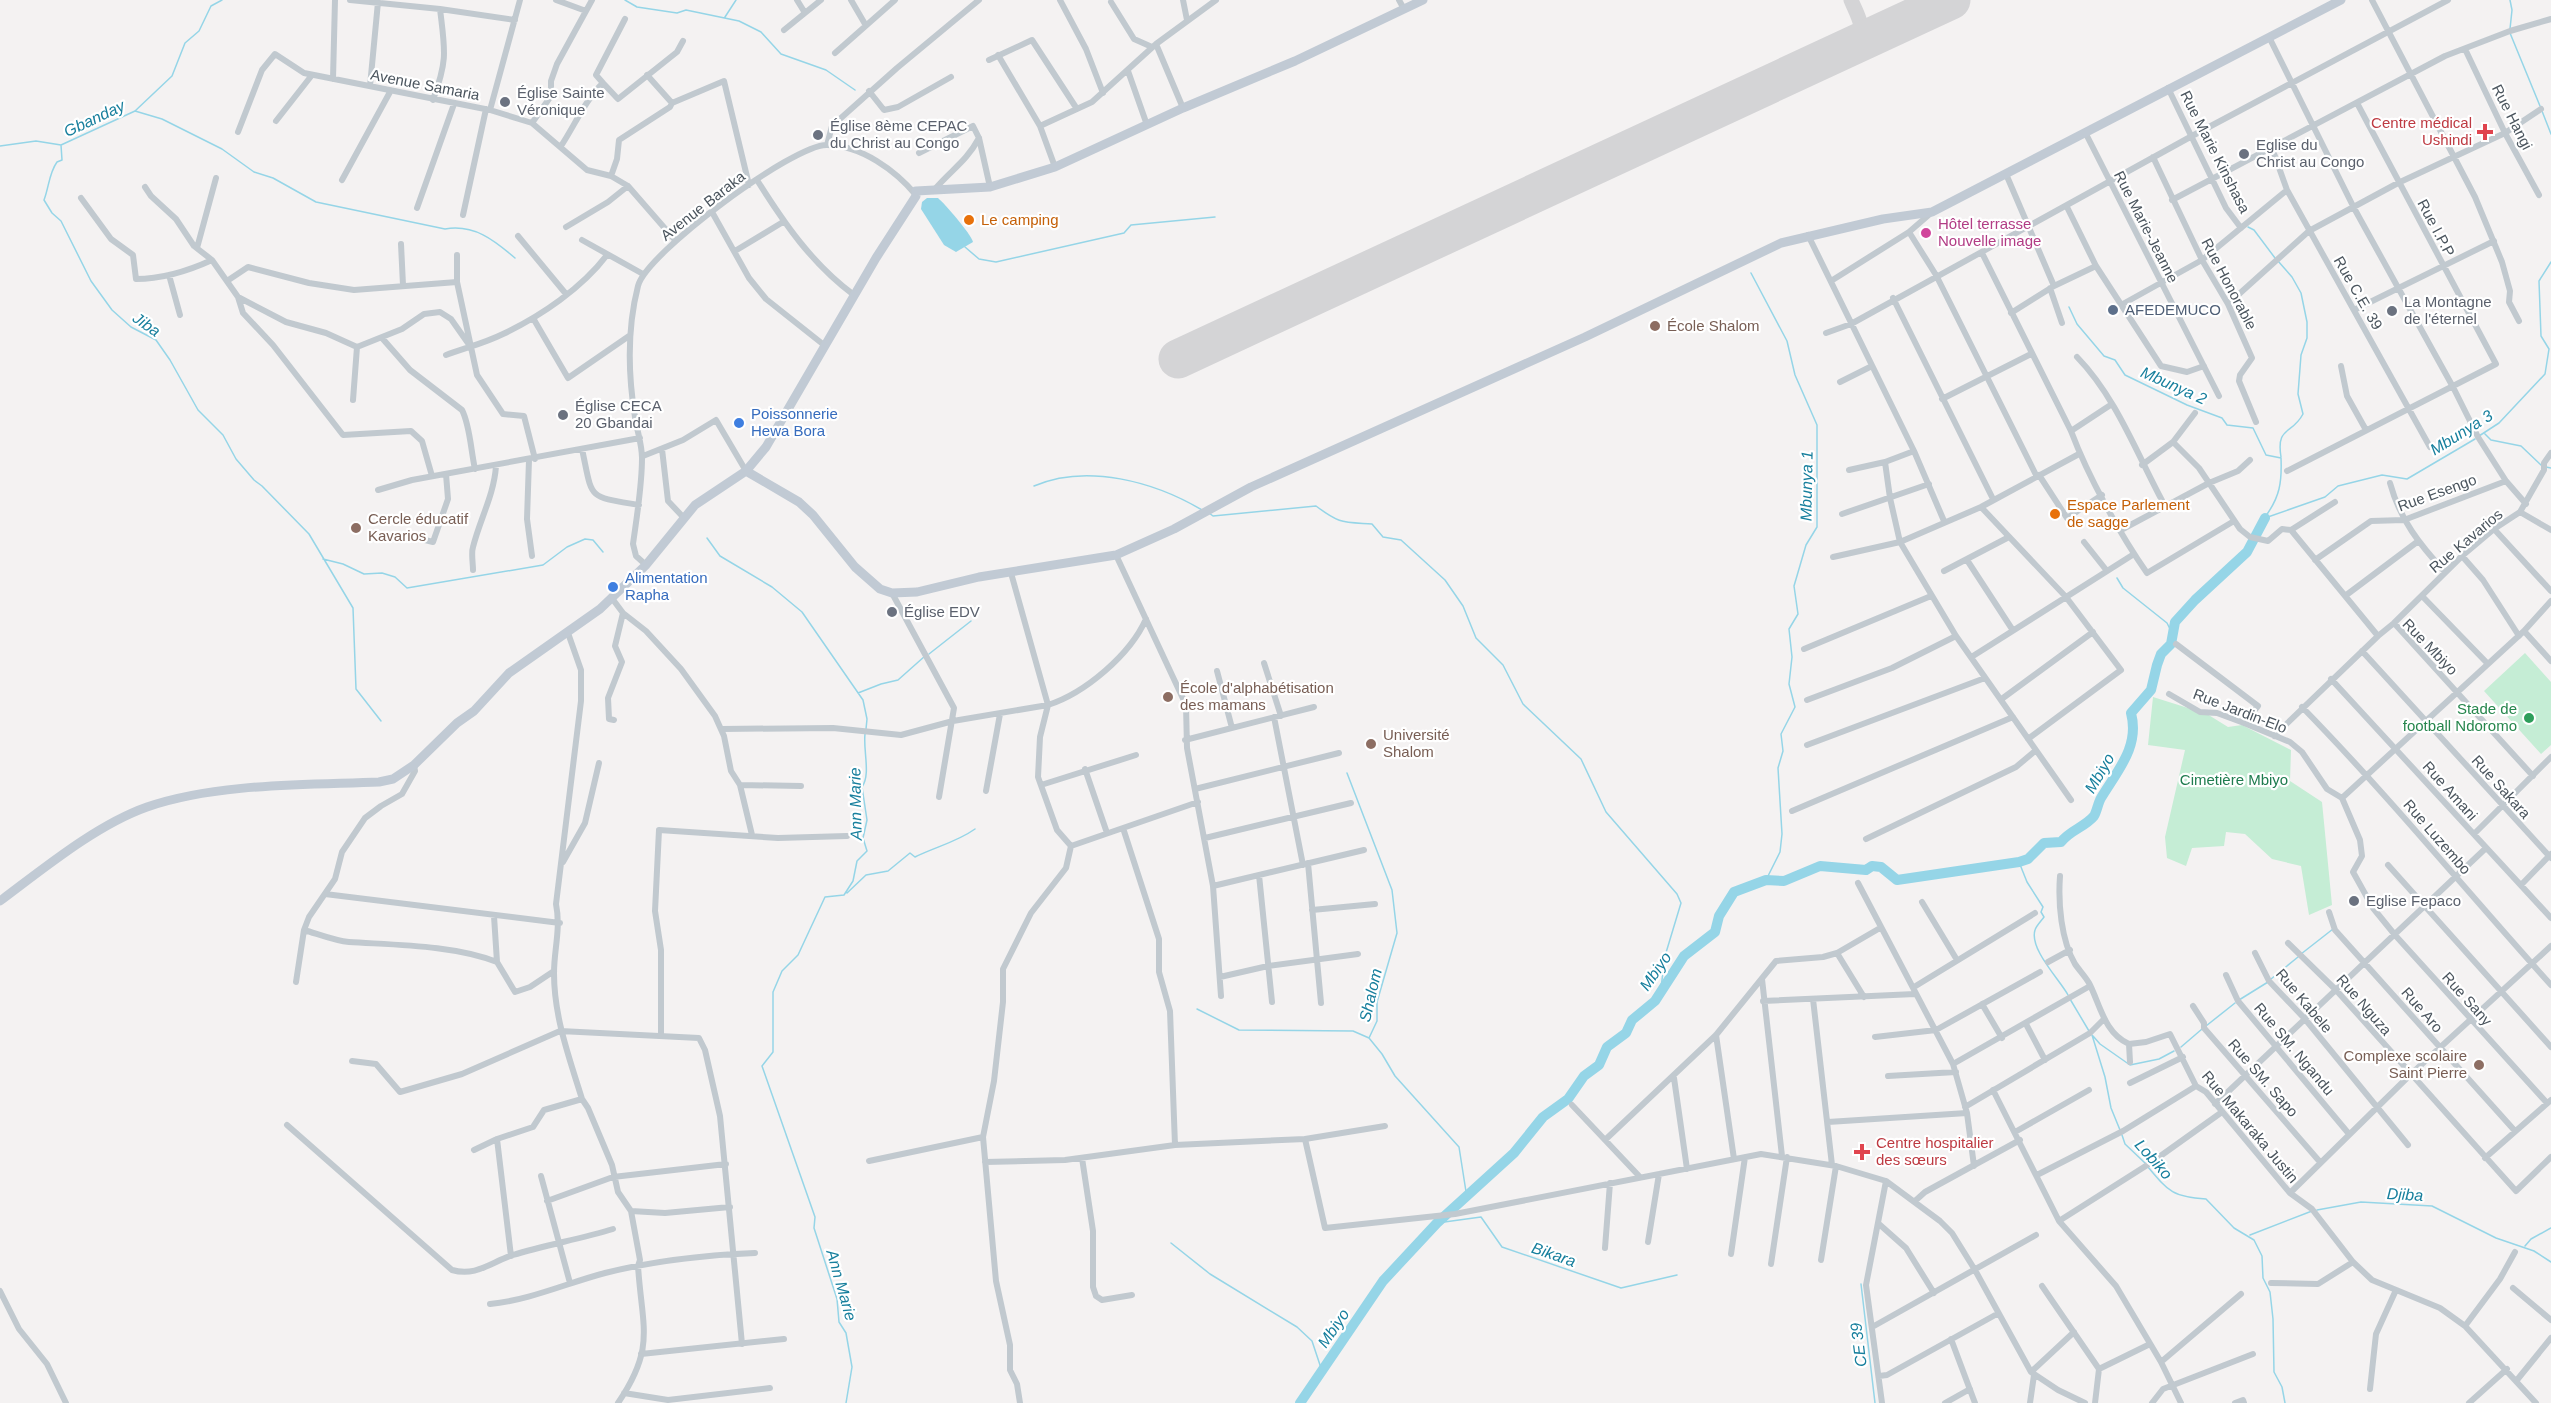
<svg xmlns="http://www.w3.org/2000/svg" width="2551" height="1403" font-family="Arial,sans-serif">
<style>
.green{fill:#c5edd5}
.water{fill:#95d5e7}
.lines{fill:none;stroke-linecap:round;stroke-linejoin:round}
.stream{stroke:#95d5e7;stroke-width:1.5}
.river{stroke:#95d5e7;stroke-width:10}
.taxiway{stroke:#d4d4d6;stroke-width:15}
.runway{stroke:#d4d4d6;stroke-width:39}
.street{stroke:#c1c9cf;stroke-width:6}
.secondary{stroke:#c1cad4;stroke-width:9}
.worship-dot{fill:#6b7280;stroke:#fff;stroke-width:2}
.health-dot{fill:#e0444e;stroke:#fff;stroke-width:2}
.food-dot{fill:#e8710a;stroke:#fff;stroke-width:2}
.hotel-dot{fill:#d1479c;stroke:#fff;stroke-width:2}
.service-dot{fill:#5c6f8a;stroke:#fff;stroke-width:2}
.education-dot{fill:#8d6e63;stroke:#fff;stroke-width:2}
.shop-dot{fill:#3f7fe0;stroke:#fff;stroke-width:2}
.leisure-dot{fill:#2e9e5b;stroke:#fff;stroke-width:2}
.labels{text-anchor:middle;stroke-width:4.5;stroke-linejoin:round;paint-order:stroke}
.street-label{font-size:15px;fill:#4b555e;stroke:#fff}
.worship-label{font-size:15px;fill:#5b616d;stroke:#fff;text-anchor:start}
.health-label{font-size:15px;fill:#be3a42;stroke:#fff;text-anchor:end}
.food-label{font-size:15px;fill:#c56008;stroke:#fff;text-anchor:start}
.hotel-label{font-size:15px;fill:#b23c85;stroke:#fff;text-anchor:start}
.service-label{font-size:15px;fill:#4e5e75;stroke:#fff;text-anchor:start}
.education-label{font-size:15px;fill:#785e54;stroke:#fff;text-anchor:start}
.shop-label{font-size:15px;fill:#366cbe;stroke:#fff;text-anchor:start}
.leisure-label{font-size:15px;fill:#27864d;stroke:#fff;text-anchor:end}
.park-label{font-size:15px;fill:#1f7c4f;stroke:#fff}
.water-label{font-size:16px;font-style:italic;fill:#177f9d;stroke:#fff}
</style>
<rect width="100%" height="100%" fill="#f4f2f2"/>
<path class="green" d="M2525 653 2551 682V745L2541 754 2484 691Z
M2153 697 2207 714 2228 727 2242 725 2291 750 2290 781 2322 802 2332 905 2309 915 2301 866 2272 859 2245 834 2226 832 2224 846 2192 848 2186 866 2167 858 2165 837 2185 750 2148 745Z"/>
<path class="water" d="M927 198H938C945 204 971 234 973 242L956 252 944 245 921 209 922 202Z"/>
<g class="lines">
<path class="stream" d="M625 0 637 7 677 13 686 10 739 21 761 32 781 54 826 70 855 90
M2510 0 2512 10 2510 29
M725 17 736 0
M2510 33 2540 106
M135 111 162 119 222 149 254 172 273 178 316 202 445 229C474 224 494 240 515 258
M2542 111 2551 134
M61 145 135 111 172 76 185 43 199 31 211 6 222 0
M0 146 36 141 61 145 62 160 57 162C49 173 49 187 44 200L52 213 61 221 91 281 112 310 131 327 156 340 170 360 198 410 223 435 236 459 254 480 262 486 309 534 353 608 356 689 381 721
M2248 227 2254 230 2275 258
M965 247 979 259 996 262 1124 233 1131 225 1215 217
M2278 261 2292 277 2301 293 2307 322V338L2301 355 2298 394 2303 414C2292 435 2276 426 2281 457
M1751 273 1787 341 1795 375 1817 425V527L1806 545 1794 586 1798 614 1789 629 1792 657 1789 684 1795 707 1781 734 1783 751 1778 768 1782 834 1780 852 1766 880
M2069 307 2077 324 2104 356 2115 360 2125 375 2187 405 2222 418 2227 425 2253 428 2266 455 2281 458C2282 482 2280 497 2265 517
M2485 434 2491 440 2521 446 2541 465
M2479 436 2499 423 2545 374 2549 349 2541 336 2539 281 2551 262
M2546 467 2551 468
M1034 486C1087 463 1155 482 1202 510
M1209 513 1213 516 1316 506C1340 524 1342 522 1372 524L1383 537 1401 540 1445 580 1463 606 1476 638 1503 665 1523 704 1581 759 1606 812 1677 894 1681 903 1665 956 1661 988
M2265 518 2325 497 2338 486 2382 475 2407 479 2475 439
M707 538 720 556 772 587 802 612 863 700 867 719 866 729
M323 559 343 564 364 574 382 573 395 577 407 588 543 565 567 547 585 539 593 540 603 552
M2117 578 2123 588 2167 623 2171 631
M929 654 971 621
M858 693 881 684 898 680 925 656
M1347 773 1392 890 1397 933 1377 1002V1021L1369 1038
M2019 862 2027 882 2043 907 2041 912 2044 917C2041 921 2036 926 2035 930 2029 949 2060 980 2068 995
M847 893 866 875 888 871 910 853 915 857C935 847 957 842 975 829
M844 895 825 897 798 955 782 971 773 992V1052L762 1066 815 1217 814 1228 837 1299 839 1322 846 1333 852 1367 846 1403
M844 895 853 881 857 861 867 851 863 838 867 820 862 787C871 774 863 751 865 734
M2301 954 2333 929
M2271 979 2298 957
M2070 999 2089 1031
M2239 1000 2268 982
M1197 1009 1239 1030 1353 1031 1369 1038 1382 1054 1395 1076 1459 1147 1467 1198
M2206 1026 2235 1003
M2092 1035 2105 1077 2111 1108 2120 1130
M2093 1036 2100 1044 2130 1065 2159 1059 2174 1051
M2181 1047 2202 1029
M2122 1135 2125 1144 2145 1163
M2148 1167C2169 1192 2173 1197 2206 1199L2234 1228 2254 1240 2262 1256 2263 1278 2270 1292 2273 1319 2274 1372 2282 1387 2285 1403
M2317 1210 2361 1202 2432 1206 2496 1238 2534 1251 2551 1262
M1437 1223 1481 1217 1502 1247 1621 1288 1677 1275
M2250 1235 2312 1211
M1171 1243 1210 1274 1297 1327 1312 1341 1322 1371
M2525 1246 2531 1239 2551 1228
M1861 1284 1875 1403"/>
<path class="river" d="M1300 1403 1383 1281 1437 1223 1514 1153 1543 1117 1568 1099 1584 1076 1599 1065 1607 1047 1626 1033 1632 1020 1655 1001 1684 956 1715 932 1719 916 1734 892 1766 880 1784 881 1820 866 1866 870 1872 866 1881 867 1897 880 2019 862 2028 859 2044 843 2061 842C2070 830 2085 827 2094 816 2097 811 2098 803 2101 798 2117 771 2140 747 2131 713L2151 690 2157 665 2161 654 2171 644 2175 622 2195 600 2247 552 2265 518"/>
<path class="taxiway" d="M1851 0C1857 15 1866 27 1858 43
M1934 8 1937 0
M1861 24 1870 31 1879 34"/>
<path class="runway" d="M1178 359 1951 0"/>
<path class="street" d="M350 0 440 9 515 20
M556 0 586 11
M797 0 805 13
M851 0 865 24
M1060 0 1086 49 1103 93
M1183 0 1187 20
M1399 0 1404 9
M2372 0 2475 197 2502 262 2510 291 2509 302 2519 321
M1111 2 1134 39 1152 47
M784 30 821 0
M2269 37 2354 208 2453 387 2478 437 2506 481 2526 504
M1156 44 1183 108
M2465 49 2505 133 2539 195
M835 53 895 0
M998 55 1040 126 1055 167
M989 60 1032 40 1077 109
M1128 71 1147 125
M647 75 672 103
M333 79 335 0
M603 83 596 75 625 19
M370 86 378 2
M2168 88 2226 208 2241 228
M869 91 884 110 898 107 951 77
M433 100C448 59 445 51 440 9
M490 110 520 0
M276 121 312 75
M532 123 551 96V81L557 64 592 0
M1040 126 1092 102 1156 44 1216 0
M238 132 262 70 275 54 304 73 490 110 532 123 587 170 611 176 628 186 675 240
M2085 132 2219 396
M827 145 832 126 897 68 979 0
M561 146C575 125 585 100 603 83L618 99 677 52 683 41
M2272 148 2287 190 2430 447
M919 153 973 126 979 138 990 187
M2153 157 2202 260 2228 304 2252 358 2240 375 2239 381 2256 422
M2006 174 2054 286
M611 176 617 159 619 140 670 107 672 103 724 81 749 185
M342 180 390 92
M757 180C784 223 812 264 854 295
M145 187 151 196 176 219 194 246 212 260 238 297 286 322 326 333 357 347 402 329 424 314 440 312 451 319 470 346
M935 189C952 169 966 162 979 138
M81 198 111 239 133 255 136 279C163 279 188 271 212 260
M2172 200 2445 56 2510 31 2551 19
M2067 207 2096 266 2161 366 2187 372 2204 366
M417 208 454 104
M712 212 749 278 766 299 824 345
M463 215 486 109
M566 227 608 202 628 186
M1909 232 1936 275 2036 475
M1808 235 1914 451 1944 521
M518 236 566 294
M582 240 643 274
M401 244 403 285
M197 248 216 178
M735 251 783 222
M1982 253 2071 431C2088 476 2119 533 2147 573L2234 521
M457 255V282L477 375 503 414 524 416 535 459
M169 275 180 315
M227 281 248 267 309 283 354 290 457 282
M1831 281 1909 232 1931 213
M2050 288 2062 323
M238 297 243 313 273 345 343 435 411 431 422 441 432 476
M1893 298 1993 499
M2228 304 2309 231 2398 183 2505 133 2541 109
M2121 305 2202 260 2287 190
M2354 310 2494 241
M2011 313 2054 286 2096 266
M533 318 568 378 629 336
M1826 333 1851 324 2192 136 2448 0
M382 338 410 370 462 410C470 425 471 452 475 469
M446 355C465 348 485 343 503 334 541 316 582 288 607 255
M2077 357C2117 398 2138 457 2165 506
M2341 366 2347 396 2366 430
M1840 382 1872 366
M1942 399 2031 354
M353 400 357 347
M2071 431 2112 404
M2173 442 2199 468 2240 529 2250 537 2268 541 2282 529 2291 530 2378 636 2394 623 2533 776
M582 449C593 500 586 496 639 505
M662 449 668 501 684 518
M643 456 683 440 716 420 746 471
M529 460 527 519 532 556
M1885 462 1890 498 1900 542 1956 636 2071 800
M2142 465 2173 442 2195 413
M1849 470 1885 462 1914 451
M2287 471 2496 364 2357 103
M2039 475 2067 518 2102 495
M2390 483C2400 520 2420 545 2445 572
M378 490 412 480 640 438
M1981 507 2066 597 2121 670 2028 739
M2520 512 2551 530
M1842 514 1929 484
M2494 529 2551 591
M2121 530 2209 483 2238 471 2250 460
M2291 530 2335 502
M405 535 433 542 448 499 446 474
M2084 542 2107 571
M1116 555 1186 705 1187 748 1213 886 1221 996
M2462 556 2483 580 2519 636
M1833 557 1900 542 1981 507 2079 454
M1967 560 2012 629
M2315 560 2371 521 2404 520 2506 481
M646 565 636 556 633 544C637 515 642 486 642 458 642 444 637 431 635 417 628 374 627 329 638 286 646 253 794 144 827 145 861 145 896 171 916 195
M473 570C473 563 471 553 473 547 480 519 494 495 496 466
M1944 571 2009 537
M1011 573 1048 705 1040 737 1038 777 1057 830 1071 846 1066 868 1031 913 1003 969V1002L994 1081 983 1137 996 1281 1010 1345V1370L1017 1384 1020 1403
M892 593 954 708 939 797
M2345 596 2417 542
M2422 596 2488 664
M611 597 623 613 615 646 622 662 608 698 609 719 614 720
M623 613 646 631 681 669 715 716 724 736 731 771 740 785 752 835
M2394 623 2462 556 2494 529 2520 512 2544 470V463L2551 453
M2524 631 2551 661
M568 633 581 670V701L556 904C561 929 554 949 554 973 554 1017 569 1057 582 1099L588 1108 612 1165 618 1192 631 1211 640 1260 638 1266C642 1328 656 1347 618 1403
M2176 644 2258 706 2244 723
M1804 649 1931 596
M2362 651 2551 858
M1973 656 2134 554
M1264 663 1281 716
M1217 671 1232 728
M2331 679 2551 918
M2169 694 2200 712 2217 713 2244 723 2290 742 2302 752 2327 789 2342 798 2360 840 2362 856 2353 872 2373 908 2395 935 2547 1103
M2003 698 2093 632
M1807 700 1892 668 1956 636
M2302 707C2389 796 2468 893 2551 985
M1274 717 1303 865
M722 729 833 728 901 735 953 721 1048 705C1085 693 1130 655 1146 619
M2274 736 2378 636
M1185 740 1314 707
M1807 745 1985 678
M1085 769 1107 833
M740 785 801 786
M1041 785 1136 755
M1195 789 1339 753
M986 791 1000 714
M2342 798 2524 631 2551 601
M1792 811 2013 717
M1123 828 1159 939V972L1170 1011 1175 1145
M2474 834 2551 757
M1205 838 1351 803
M1866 839 2016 767 2035 751
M1071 846 1198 802
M563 862 585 823 599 763
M1308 863 1321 1003
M2388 865 2551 1047
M1259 875 1272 1002
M2060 876C2058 903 2061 940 2075 964 2079 970 2085 976 2089 983 2100 1004 2104 1033 2129 1044L2146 1042 2170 1034 2196 1086 2206 1092 2290 1193 2312 1209 2353 1262 2372 1280 2440 1308 2465 1326 2536 1403
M1858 883 1953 1064 1967 1113 1974 1166
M2521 885 2551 854
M1213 886 1364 850
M325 894 560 923
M1922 902 1957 960
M1312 910 1375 904
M2329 912 2335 930 2515 1131
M494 916 497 962 515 992 530 987 554 971
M304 930C318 934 335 941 349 942 395 945 454 945 497 962
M2288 943 2336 990 2516 1191 2551 1157
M1837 953 1864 997
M2255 953 2269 981 2305 1019 2408 1145
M2048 962 2070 950
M2226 975 2238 1001 2349 1134
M1220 977 1268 966 1358 954
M1762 979 1782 1156
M296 982 304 930 309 917 335 879 342 852 365 818 381 806 402 794 415 771 414 765
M1914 987 2035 913
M1813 999 1832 1165
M1763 1001 1915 994
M1982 1004 2002 1038
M2193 1006 2204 1023V1028L2320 1162
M2026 1024 2045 1060
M661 1034V950L655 911 659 830 778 838 847 836
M1716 1035 1734 1159
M1875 1037 1936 1030 2040 972
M2129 1044 2130 1062
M352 1061 376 1064 400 1092 462 1074 560 1031 699 1038 705 1050 720 1116 742 1344
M1953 1064 2090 986
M1888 1076 1956 1072
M1674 1078 1687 1169
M2130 1083 2183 1057
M1993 1090 2059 1221 2116 1286 2161 1362 2181 1403
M2215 1104 2486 848
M1572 1105 1640 1177
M1965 1107 2090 1033 2104 1019
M1828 1122 1967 1113
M287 1125 452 1270C476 1277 491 1262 513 1255 546 1245 580 1239 613 1229
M2015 1132 2089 1090
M497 1139 511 1256
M1305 1139 1385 1126
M1605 1140 1716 1035 1776 961 1823 957 1837 953 1880 928
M474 1150 497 1139 533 1127 544 1110 582 1099
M1082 1158 1093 1231V1287L1096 1296 1102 1300 1132 1295
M2485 1158 2551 1100
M869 1161 983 1137
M985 1162 1065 1160 1175 1145 1305 1139 1325 1228 1455 1214 1761 1154 1836 1166 1886 1181 1940 1221 1952 1233 1975 1270 2031 1372 2058 1390 2085 1403
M2037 1175 2123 1131 2196 1086
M541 1176 570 1283
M2290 1193 2410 1075 2551 946
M547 1201 613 1177 726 1164
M1915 1201 1925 1192 2020 1140
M631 1211 665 1213 730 1207
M2059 1221 2152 1162 2222 1112
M1879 1224 1906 1248 1934 1293
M1648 1242 1659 1174
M1605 1248 1610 1183
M1731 1254 1745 1157
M1821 1260 1836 1166
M1771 1264 1787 1157
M2271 1283 2318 1284 2353 1262
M2042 1286 2099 1369 2095 1403
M2513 1288 2551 1320
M0 1291 19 1329 47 1364 66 1403
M490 1304C530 1300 567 1283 605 1273 653 1261 706 1255 755 1253
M1874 1326 2036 1235
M2465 1326 2500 1279 2515 1252
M1951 1339 1975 1403
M641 1354 784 1339
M2161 1362 2241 1294
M2099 1369 2150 1344
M2031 1372 2074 1332
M1879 1376 1887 1375 1997 1314
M2517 1380 2551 1338
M2370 1389 2376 1334 2396 1290
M624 1393 668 1400 770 1388
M1882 1403 1866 1285 1886 1181
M1945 1403 1970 1389
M2030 1403 2034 1375
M2152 1403 2163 1389 2253 1354
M2235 1403 2243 1400 2244 1403
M2469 1403 2507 1369"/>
<path class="secondary" d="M746 471 799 502 813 515 855 567 880 589 892 593 917 592 979 577 1116 555 1174 529 1251 487 1585 337 1781 243 1883 219 1932 212 2341 0
M0 901C43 869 96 825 147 807 216 783 307 785 379 782L393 779 414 765 457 723 474 711 509 673 600 609 646 565 695 505 746 471 766 447 876 258 916 196V191L990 187 1055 167 1183 108 1295 61 1423 0"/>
</g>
<g class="worship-dot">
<circle cx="505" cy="102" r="6"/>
<circle cx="818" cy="135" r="6"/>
<circle cx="2244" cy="154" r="6"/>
<circle cx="2392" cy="311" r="6"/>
<circle cx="563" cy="415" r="6"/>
<circle cx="892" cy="612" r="6"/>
<circle cx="2354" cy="901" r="6"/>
</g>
<g class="health-dot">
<path d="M2482 123h6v6h6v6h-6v6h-6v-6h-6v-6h6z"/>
<path d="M1859 1143h6v6h6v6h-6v6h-6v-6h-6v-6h6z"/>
</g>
<g class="food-dot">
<circle cx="969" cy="220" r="6"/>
<circle cx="2055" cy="514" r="6"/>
</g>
<circle class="hotel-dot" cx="1926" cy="233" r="6"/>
<circle class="service-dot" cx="2113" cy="310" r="6"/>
<g class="education-dot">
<circle cx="1655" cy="326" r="6"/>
<circle cx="356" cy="528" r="6"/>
<circle cx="1168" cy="697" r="6"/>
<circle cx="1371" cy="744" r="6"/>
<circle cx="2479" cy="1065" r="6"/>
</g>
<g class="shop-dot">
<circle cx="739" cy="423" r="6"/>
<circle cx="613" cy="587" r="6"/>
</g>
<circle class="leisure-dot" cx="2529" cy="718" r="6"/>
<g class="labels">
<g class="street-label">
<text transform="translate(425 85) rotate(11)" y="5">Avenue Samaria</text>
<text transform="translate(2512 117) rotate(63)" y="5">Rue Hangi</text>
<text transform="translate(2215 152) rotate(63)" y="5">Rue Marie Kinshasa</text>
<text transform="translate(703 206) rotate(-38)" y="5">Avenue Baraka</text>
<text transform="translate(2146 227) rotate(63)" y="5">Rue Marie-Jeanne</text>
<text transform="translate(2436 228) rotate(62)" y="5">Rue I.P.P</text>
<text transform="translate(2229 284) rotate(62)" y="5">Rue Honorable</text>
<text transform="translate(2358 293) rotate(60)" y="5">Rue C.E. 39</text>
<text transform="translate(2437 493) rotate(-20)" y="5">Rue Esengo</text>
<text transform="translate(2466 541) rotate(-40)" y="5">Rue Kavarios</text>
<text transform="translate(2430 647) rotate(46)" y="5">Rue Mbiyo</text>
<text transform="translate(2240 711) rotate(21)" y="5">Rue Jardin-Elo</text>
<text transform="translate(2501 787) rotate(48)" y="5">Rue Sakara</text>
<text transform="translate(2450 791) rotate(48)" y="5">Rue Amani</text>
<text transform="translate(2437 837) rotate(49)" y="5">Rue Luzembo</text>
<text transform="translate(2467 999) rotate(48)" y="5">Rue Sany</text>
<text transform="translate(2304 1001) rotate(50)" y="5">Rue Kabele</text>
<text transform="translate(2364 1005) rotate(49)" y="5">Rue Nguza</text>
<text transform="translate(2422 1010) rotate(49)" y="5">Rue Aro</text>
<text transform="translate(2294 1049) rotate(50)" y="5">Rue SM. Ngandu</text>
<text transform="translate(2263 1078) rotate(49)" y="5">Rue SM. Sapo</text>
<text transform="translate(2250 1127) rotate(50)" y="5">Rue Makaraka Justin</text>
</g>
<g class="worship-label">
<text x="517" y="98">Église Sainte<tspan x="517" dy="17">Véronique</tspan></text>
<text x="830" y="131">Église 8ème CEPAC<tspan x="830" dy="17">du Christ au Congo</tspan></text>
<text x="2256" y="150">Eglise du<tspan x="2256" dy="17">Christ au Congo</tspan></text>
<text x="2404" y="307">La Montagne<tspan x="2404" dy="17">de l'éternel</tspan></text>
<text x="575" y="411">Église CECA<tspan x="575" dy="17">20 Gbandai</tspan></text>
<text x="904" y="617">Église EDV</text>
<text x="2366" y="906">Eglise Fepaco</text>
</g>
<g class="health-label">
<text x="2472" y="128">Centre médical<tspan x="2472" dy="17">Ushindi</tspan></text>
<text x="1876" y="1148" text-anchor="start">Centre hospitalier<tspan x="1876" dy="17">des sœurs</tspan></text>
</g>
<g class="food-label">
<text x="981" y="225">Le camping</text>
<text x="2067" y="510">Espace Parlement<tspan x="2067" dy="17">de sagge</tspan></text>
</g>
<g class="hotel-label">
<text x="1938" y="229">Hôtel terrasse<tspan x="1938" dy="17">Nouvelle image</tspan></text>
</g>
<g class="service-label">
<text x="2125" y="315">AFEDEMUCO</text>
</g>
<g class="education-label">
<text x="1667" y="331">École Shalom</text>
<text x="368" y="524">Cercle éducatif<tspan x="368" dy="17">Kavarios</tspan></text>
<text x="1180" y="693">École d'alphabétisation<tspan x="1180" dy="17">des mamans</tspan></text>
<text x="1383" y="740">Université<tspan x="1383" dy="17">Shalom</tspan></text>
<text x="2467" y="1061" text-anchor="end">Complexe scolaire<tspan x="2467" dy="17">Saint Pierre</tspan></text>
</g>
<g class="shop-label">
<text x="751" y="419">Poissonnerie<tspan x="751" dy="17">Hewa Bora</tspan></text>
<text x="625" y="583">Alimentation<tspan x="625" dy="17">Rapha</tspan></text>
</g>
<g class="leisure-label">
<text x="2517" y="714">Stade de<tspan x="2517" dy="17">football Ndoromo</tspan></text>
</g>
<g class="park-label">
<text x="2234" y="785">Cimetière Mbiyo</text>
</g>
<g class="water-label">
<text transform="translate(94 118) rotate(-25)" y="6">Gbanday</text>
<text transform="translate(147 324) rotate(35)" y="6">Jiba</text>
<text transform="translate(2174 385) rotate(24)" y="6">Mbunya 2</text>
<text transform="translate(2461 432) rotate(-32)" y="6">Mbunya 3</text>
<text transform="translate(1806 486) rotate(-89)" y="6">Mbunya 1</text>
<text transform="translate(2099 773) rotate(-60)" y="6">Mbiyo</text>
<text transform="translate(855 804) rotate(-91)" y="6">Ann Marie</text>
<text transform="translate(1655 971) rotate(-55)" y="6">Mbiyo</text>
<text transform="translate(1370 995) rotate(-77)" y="6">Shalom</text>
<text transform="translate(2154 1159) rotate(48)" y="6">Lobiko</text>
<text transform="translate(2405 1194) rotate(3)" y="6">Djiba</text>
<text transform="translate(1554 1254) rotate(19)" y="6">Bikara</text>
<text transform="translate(842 1285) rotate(74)" y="6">Ann Marie</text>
<text transform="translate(1333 1328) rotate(-56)" y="6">Mbiyo</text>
<text transform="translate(1858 1345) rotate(-97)" y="6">CE 39</text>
</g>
</g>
</svg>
